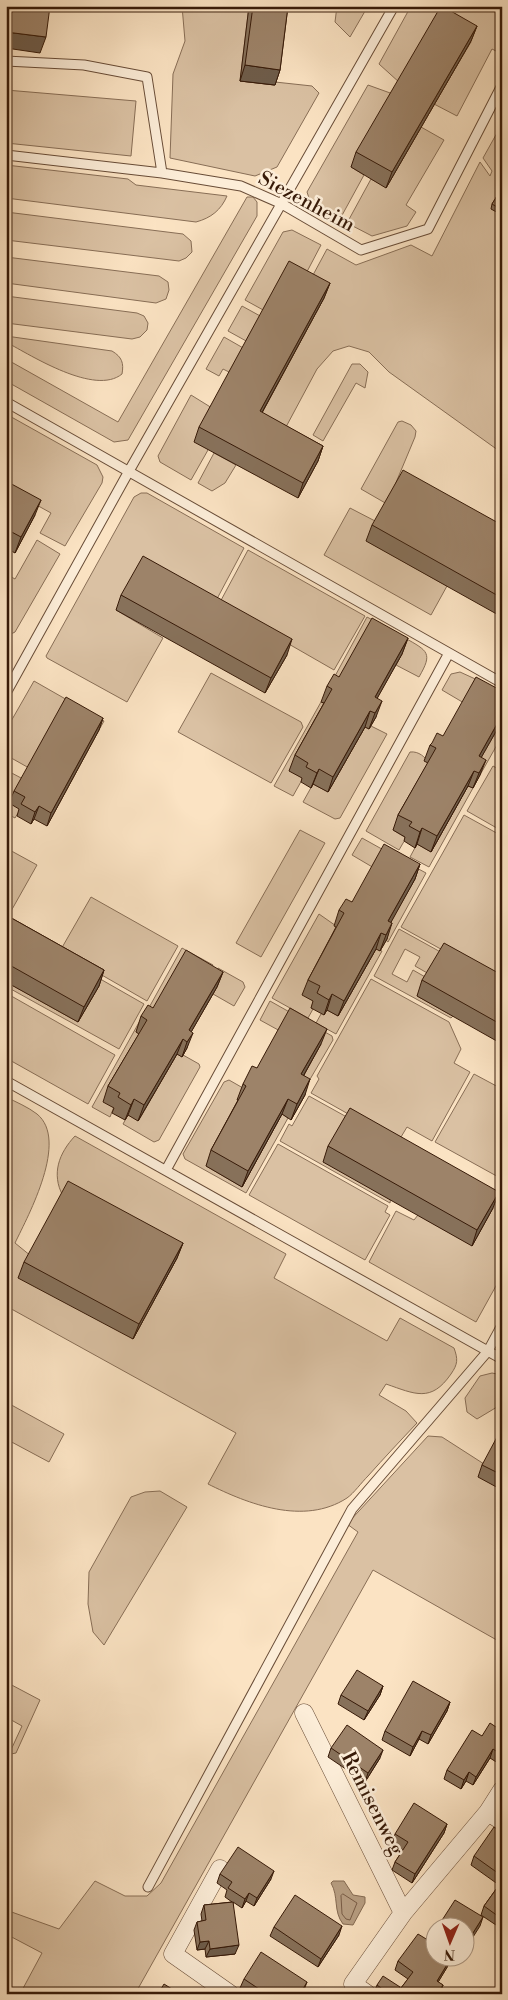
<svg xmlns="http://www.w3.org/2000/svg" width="508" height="2000" font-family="'Libre Bodoni',serif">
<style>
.green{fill:#dac1a3;stroke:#886e56}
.water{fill:#b89f83;stroke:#846a52}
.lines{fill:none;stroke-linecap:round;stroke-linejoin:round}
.shore{stroke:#785c46;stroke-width:1}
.lane-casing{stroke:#684c37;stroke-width:11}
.street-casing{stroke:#684c37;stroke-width:19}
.lane{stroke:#fcedd8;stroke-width:9}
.street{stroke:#fcedd8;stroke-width:18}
.wall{fill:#87715a;stroke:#371a08}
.shaded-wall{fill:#6e5c4a;stroke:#371a08}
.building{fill:#9d8369;stroke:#371a08}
.labels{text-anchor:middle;stroke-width:5;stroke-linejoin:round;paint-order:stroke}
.street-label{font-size:20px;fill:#371a08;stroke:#fcedd8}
</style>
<rect width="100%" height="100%" fill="#fbe3c3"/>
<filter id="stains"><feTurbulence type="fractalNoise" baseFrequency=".004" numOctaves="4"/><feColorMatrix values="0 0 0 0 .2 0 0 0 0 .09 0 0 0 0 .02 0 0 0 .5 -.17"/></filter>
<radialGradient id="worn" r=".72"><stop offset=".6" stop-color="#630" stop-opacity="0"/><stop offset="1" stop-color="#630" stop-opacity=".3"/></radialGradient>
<path class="green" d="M182 6H249L240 81 274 85 275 82 312 86 319 93 277 167 255 176 170 158 173 74 185 41Z
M337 6H368L350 37 335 22Z
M411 6H502V54L492 49 457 116 434 104 471 42 400 83 379 64Z
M368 85 393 94 351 167 364 175 340 219 310 201 307 192Z
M6 90 136 101 131 156 6 143Z
M502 124V453L389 372 369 352 349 346 333 351 317 369 279 440 254 427 324 298 306 288 327 249 356 265 411 245 432 256 480 162 490 176 492 171 483 158Z
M421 127 444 140 406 205 416 212 407 226 372 236 347 223 371 179 386 187Z
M6 165 128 179 136 185 227 196C221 210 211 218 196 222L6 198Z
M247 197H253L257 202V216L128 440 114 442 6 381V359L118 422Z
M6 212 183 234 191 241 192 252 186 258 179 261 6 240Z
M292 230 321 245 300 285 265 311 245 300 283 232Z
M6 257 159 276 168 282 169 290 166 299 156 303 6 283Z
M6 296 137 313 144 316 148 323 147 330 140 337 132 339 6 323Z
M242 306 262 317 248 342 228 331Z
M6 336 112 351C122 357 124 363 122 374 95 396 32 356 6 342Z
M224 337 245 349 231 373 223 369 219 376 206 369Z
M352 364H360L368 372 365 388 356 383 323 441 313 435Z
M191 395 212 408 208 450 191 480 160 462 158 456Z
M6 414 97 465 103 477 102 483 65 546 40 533 51 513 6 488Z
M402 421 411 425 416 431 415 437 387 504 361 489 398 422Z
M214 453 236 465 225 483 212 491 198 483Z
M141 493H147L244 548 210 612 116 610 163 638 127 702 47 658 46 656 134 497Z
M350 508 377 522 367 541 447 586 431 615 324 555Z
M37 540 60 554 15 632 9 635 6 633V574L15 579Z
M248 550 365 616 334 670 219 604Z
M367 617 380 624 333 692 328 689Z
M405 638C428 651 433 653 419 677L396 665 402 654Z
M460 672 484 683 464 703 442 690 451 674Z
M211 673 301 722 303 727 271 783 178 732Z
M34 681 104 721 99 730 29 768 6 755V730Z
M321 702 327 705 290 771 303 778 293 796 274 786Z
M502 721V736L480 775 473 772Z
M371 726 387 734 340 818 335 819 303 802 313 784 328 792 365 727 369 729Z
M410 752C419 751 425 757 430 764L393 830 406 838 399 850 366 831Z
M493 766 502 771V831L467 811Z
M6 770 23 779 20 810 15 818 6 813Z
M468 786 473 788 429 867 410 857 417 844 431 852Z
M464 815 502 836V983L401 927Z
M300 830 325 843 261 957 236 943Z
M362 838 407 863 374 868 352 855Z
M6 848 37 865 6 920Z
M413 866 426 873 388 942 382 937 414 879Z
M91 897 178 946 147 1001 60 951Z
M319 914 339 928 311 1008 313 1009 308 1018 272 998Z
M399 929 502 986 429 974 415 966 420 957 405 949 392 974 407 982 413 970 427 978 417 996 453 1016 451 1018 374 976Z
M182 948 213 965 205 980 151 1016 146 1013Z
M376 949 382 951 336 1034 316 1023 321 1014 327 1010 338 1016Z
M67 960 144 1004 119 1049 9 988 10 984 78 1022Z
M218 968 243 982 245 987 234 1006 213 994 209 983Z
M371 979 449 1022 461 1049 454 1063 470 1072 432 1141 407 1127 398 1142 311 1093 319 1079 317 1076Z
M6 993 115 1055 88 1104 6 1058Z
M270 1001 332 1036 333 1040 302 1093 280 1031 260 1020Z
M142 1017 136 1032 142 1035 110 1117 92 1107Z
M177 1054 182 1057 183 1055 199 1064 200 1067 159 1140 154 1142 123 1124 128 1115 139 1120Z
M474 1074 502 1089V1179L435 1142Z
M229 1080 243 1088 240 1102 206 1166 242 1187 282 1114 288 1118 246 1193 185 1159 183 1154 224 1082Z
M309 1096 397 1145 390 1203 280 1141 289 1124 292 1126Z
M6 1097C16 1102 28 1107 37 1114 69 1140 29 1214 15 1243L133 1339 177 1258 63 1196C51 1174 59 1153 75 1136L286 1254 274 1278 387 1341 400 1318 454 1348C458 1359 458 1364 451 1374 431 1403 415 1394 386 1384L379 1395 406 1411 417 1423C401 1440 384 1458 368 1476 361 1483 354 1493 347 1498 304 1526 248 1504 208 1484L236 1433 6 1306Z
M278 1144 388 1206 385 1212 390 1215 365 1260 249 1195Z
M460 1182 502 1206V1275L476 1322 369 1262 396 1211 414 1220 418 1215 472 1245Z
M492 1373 502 1375V1404L477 1419 467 1412 465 1398 480 1376Z
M6 1402 64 1434 49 1462 6 1439Z
M428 1436 442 1437 484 1464 502 1490V1643L373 1570 135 1994H20L42 1953 6 1934V1910L59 1929 95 1881 125 1896H147L161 1883 358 1532 347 1524Z
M160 1491 187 1507 104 1645 93 1632 88 1604 89 1572 131 1497 145 1492Z
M6 1682 40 1700 16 1753 11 1754 10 1752 22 1726 6 1717Z"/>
<path class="water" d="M333 1881H344L353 1895 365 1897V1903L353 1925 343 1924C333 1911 339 1897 331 1883Z"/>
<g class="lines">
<path class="shore" d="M343 1894 357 1903 350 1920 346 1919 342 1914 341 1896Z"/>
<defs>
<path id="lane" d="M6 61 84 65 147 77 162 173
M6 155 162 173 241 186 282 204 361 250 428 229 502 85
M6 402 502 683
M6 693 129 471 394 6
M6 1081 502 1359
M166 1170 449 653
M148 1887 352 1509 488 1351 502 1325"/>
<path id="street" d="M304 1713 403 1913
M488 1812 502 1790
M220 1869 173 1954 230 1994
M367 1994 353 1984 403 1913 488 1812 502 1821"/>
</defs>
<use href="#lane" class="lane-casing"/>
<use href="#street" class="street-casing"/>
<use href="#lane" class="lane"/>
<use href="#street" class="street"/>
</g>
<path class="wall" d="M249 6H288L280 70 275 85 240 81Z
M477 26 471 41 386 188 351 167 356 152Z
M502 188V215L491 209 492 204Z
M330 283 324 298 262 413 323 446 318 461 298 498 194 442 199 427Z
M6 481 35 515 15 553 6 548Z
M372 525H502V617L366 541Z
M121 595 287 655 265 693 116 610Z
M408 638 402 654 377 698 376 717 369 729 365 727 328 792 313 784 311 788 301 782 302 778 289 771 295 755 324 703 321 702 327 686 339 677Z
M103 718 99 730 47 826 34 819 31 824 17 816 19 809 9 803 14 791Z
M430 745 481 757 480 775 473 788 468 786 431 852 417 844 415 848 404 841 405 837 393 830 398 815 428 763 424 761Z
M420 864 415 879 390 923 387 939 380 951 376 949 338 1016 327 1010 324 1015 311 1008 313 1001 302 995 308 980 336 927 334 926 339 910 352 902Z
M6 915 104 970 99 986 78 1022 6 982Z
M223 972 217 987 191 1032 187 1048 182 1057 177 1054 138 1121 128 1115 125 1120 112 1113 114 1108 103 1102 108 1086 139 1034 136 1032 141 1016 153 1008Z
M502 975V1044L417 996 422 980Z
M321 1044 304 1075 305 1095 291 1120 282 1114 242 1187 206 1166 211 1150 238 1100H237L243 1084 257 1068Z
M328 1146 493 1208 472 1246 323 1162Z
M183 1243 177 1258 133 1339 18 1278 24 1262Z
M502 1439V1490L478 1477 482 1465Z
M383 1686 380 1695 364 1720 338 1704 341 1695Z
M450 1702 447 1711 428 1744 419 1739 410 1756 382 1740 385 1731Z
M502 1731 501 1765 490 1758 473 1785 466 1781 461 1789 444 1779 447 1770 482 1736Z
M331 1748 380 1758 365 1782 328 1757Z
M447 1824 444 1833 412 1883 392 1870 395 1862 403 1850 392 1843 395 1834Z
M502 1833V1929L481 1915 484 1906 499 1885 471 1865 474 1856Z
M220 1874 271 1879 254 1906 246 1901 242 1908 233 1902 235 1954 206 1957 205 1949 197 1950 194 1930 197 1922 202 1921 201 1914 204 1905 232 1902 225 1897 227 1890 217 1883Z
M274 1927 339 1935 318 1967 270 1936Z
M436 1930V1958H452L449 1964 438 1982 443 1985 440 1994H399L401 1988 408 1979 395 1970 398 1961 431 1942Z
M244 1979 304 1990 302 1994H250L240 1988Z
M377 1985 400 1987 397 1994H381L375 1990Z"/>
<path class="shaded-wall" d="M47 6H69L68 11 46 9Z
M477 26 471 41 386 188 392 172Z
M6 32 46 37 40 53 6 48Z
M245 65 280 70 275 85 240 81Z
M330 283 324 298 254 427 260 411Z
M323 446 318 461 298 498 303 483Z
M41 500 35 515 15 553 21 537Z
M408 638 402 654 369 713 375 697Z
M292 639 287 655 265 693 271 678Z
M382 701 376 717 369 729 375 713Z
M370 711 365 727 328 792 333 777Z
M502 715V721L473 772 479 756Z
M103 718 99 730 47 826 51 813Z
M486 760 480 775 473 788 479 773Z
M319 769 313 784 311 788 317 773Z
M474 771 468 786 431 852 437 836Z
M39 806 34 819 31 824 35 812Z
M422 828 417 844 415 848 420 832Z
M420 864 415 879 384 935 388 921Z
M392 923 387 939 380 951 386 935Z
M381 933 376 949 338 1016 344 1001Z
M104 970 99 986 78 1022 84 1007Z
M223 972 217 987 186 1041 189 1030Z
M332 994 327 1010 324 1015 329 1000Z
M327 1029 321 1044 296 1089 301 1074Z
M193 1033 187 1048 182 1057 187 1042Z
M183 1039 177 1054 138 1121 144 1105Z
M310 1079 305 1095 291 1120 297 1104Z
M134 1099 128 1115 125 1120 131 1105Z
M288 1099 282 1114 242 1187 248 1171Z
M499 1192 493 1208 472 1246 477 1230Z
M183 1243 177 1258 133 1339 139 1324Z
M383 1686 380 1695 364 1720 368 1711Z
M450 1702 447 1711 428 1744 431 1735Z
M422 1731 419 1739 410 1756 413 1747Z
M493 1749 490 1758 473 1785 476 1777Z
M383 1750 380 1758 365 1782 368 1773Z
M469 1772 466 1781 461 1789 464 1780Z
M447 1824 444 1833 412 1883 415 1874Z
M274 1871 271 1879 254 1906 257 1898Z
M249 1893 246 1901 242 1908 245 1899Z
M483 1917 480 1926 466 1948V1944Z
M342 1926 339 1935 318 1967 321 1959Z
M209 1941 205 1949 197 1950 200 1942Z
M239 1945 235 1954 206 1957 210 1949Z
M451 1958 449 1964 434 1989 437 1981Z
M307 1982 304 1990 302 1994H300Z
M443 1985 440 1994H437Z"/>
<path class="building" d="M6 6H50L46 37 6 32Z
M253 6H288L280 70 245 65Z
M441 6H442L477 26 392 172 356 152Z
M502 188V210L492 204Z
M289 261 330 283 260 411 323 446 303 483 199 427Z
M403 470 502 525V598L372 525Z
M6 481 41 500 21 537 6 529Z
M143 556 292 639 271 678 121 595Z
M372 618 408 638 375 697 382 701 375 713 370 711 333 777 319 769 317 773 306 767 308 763 295 755 332 689 327 686 334 674 339 677Z
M476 677 502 691V715L479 756 486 760 479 773 474 771 437 836 422 828 420 832 409 826 412 822 398 815 436 748 430 745 432 743 437 733 443 736Z
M66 697 103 718 51 813 39 806 35 812 21 804 25 797 14 791Z
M384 844 420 864 388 921 392 923 386 935 381 933 344 1001 332 994 329 1000 317 993 320 986 308 980 344 913 339 910 346 899 352 902Z
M6 915 104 970 84 1007 6 963Z
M444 943 502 975V1025L422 980Z
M186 950 223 972 189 1030 193 1033 187 1042 183 1039 144 1105 134 1099 131 1105 118 1097 120 1093 108 1086 147 1020 141 1016 148 1005 153 1008Z
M290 1008 327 1029 301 1074 310 1079 297 1104 288 1099 248 1171 211 1150 246 1086 243 1084 252 1066 257 1068Z
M350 1108 499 1192 477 1230 328 1146Z
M68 1181 183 1243 139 1324 24 1262Z
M497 1437 502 1439V1475L482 1465Z
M357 1670 383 1686 368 1711 341 1695Z
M413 1681 450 1702 431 1735 422 1731 413 1747 385 1731Z
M490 1723 502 1731V1755L493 1749 476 1777 469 1772 464 1780 447 1770 472 1730 482 1736Z
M347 1725 383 1750 368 1773 331 1748Z
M414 1803 447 1824 415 1874 395 1862 408 1842 395 1834Z
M494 1827 502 1833V1876L474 1856Z
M238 1847 274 1871 257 1898 249 1893 245 1899 228 1888 232 1882 220 1874Z
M502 1881V1919L484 1906Z
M295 1895 342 1926 321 1959 274 1927Z
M455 1900 483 1917 466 1944V1928H437Z
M233 1902 239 1945 210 1949 209 1941 200 1942 197 1922 206 1920 204 1905Z
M418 1934 436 1945V1958H451L437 1981 443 1985 437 1994H409L401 1988 413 1972 398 1961Z
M261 1952 307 1982 300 1994H256L259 1989 244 1979Z
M383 1976 400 1987 395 1994H389L377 1985Z
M164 1984 180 1994H158Z"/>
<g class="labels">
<g class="street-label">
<text transform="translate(307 201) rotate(28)" y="7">Siezenheim</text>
<text transform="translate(373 1803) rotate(63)" y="7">Remisenweg</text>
</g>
</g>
<rect width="508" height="2000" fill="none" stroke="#fbe3c3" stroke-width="25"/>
<rect x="8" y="8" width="493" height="1985" fill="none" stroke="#371a08" stroke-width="2.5"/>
<rect x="12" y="12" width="483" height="1975" fill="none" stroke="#371a08"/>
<g transform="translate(450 1942) rotate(182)"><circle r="24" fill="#fcedd8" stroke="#ad9985"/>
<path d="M0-4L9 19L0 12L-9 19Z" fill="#8f2418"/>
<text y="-8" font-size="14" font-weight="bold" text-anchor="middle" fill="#371a08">N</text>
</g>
<rect width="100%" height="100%" filter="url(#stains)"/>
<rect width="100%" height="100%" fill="url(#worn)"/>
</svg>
